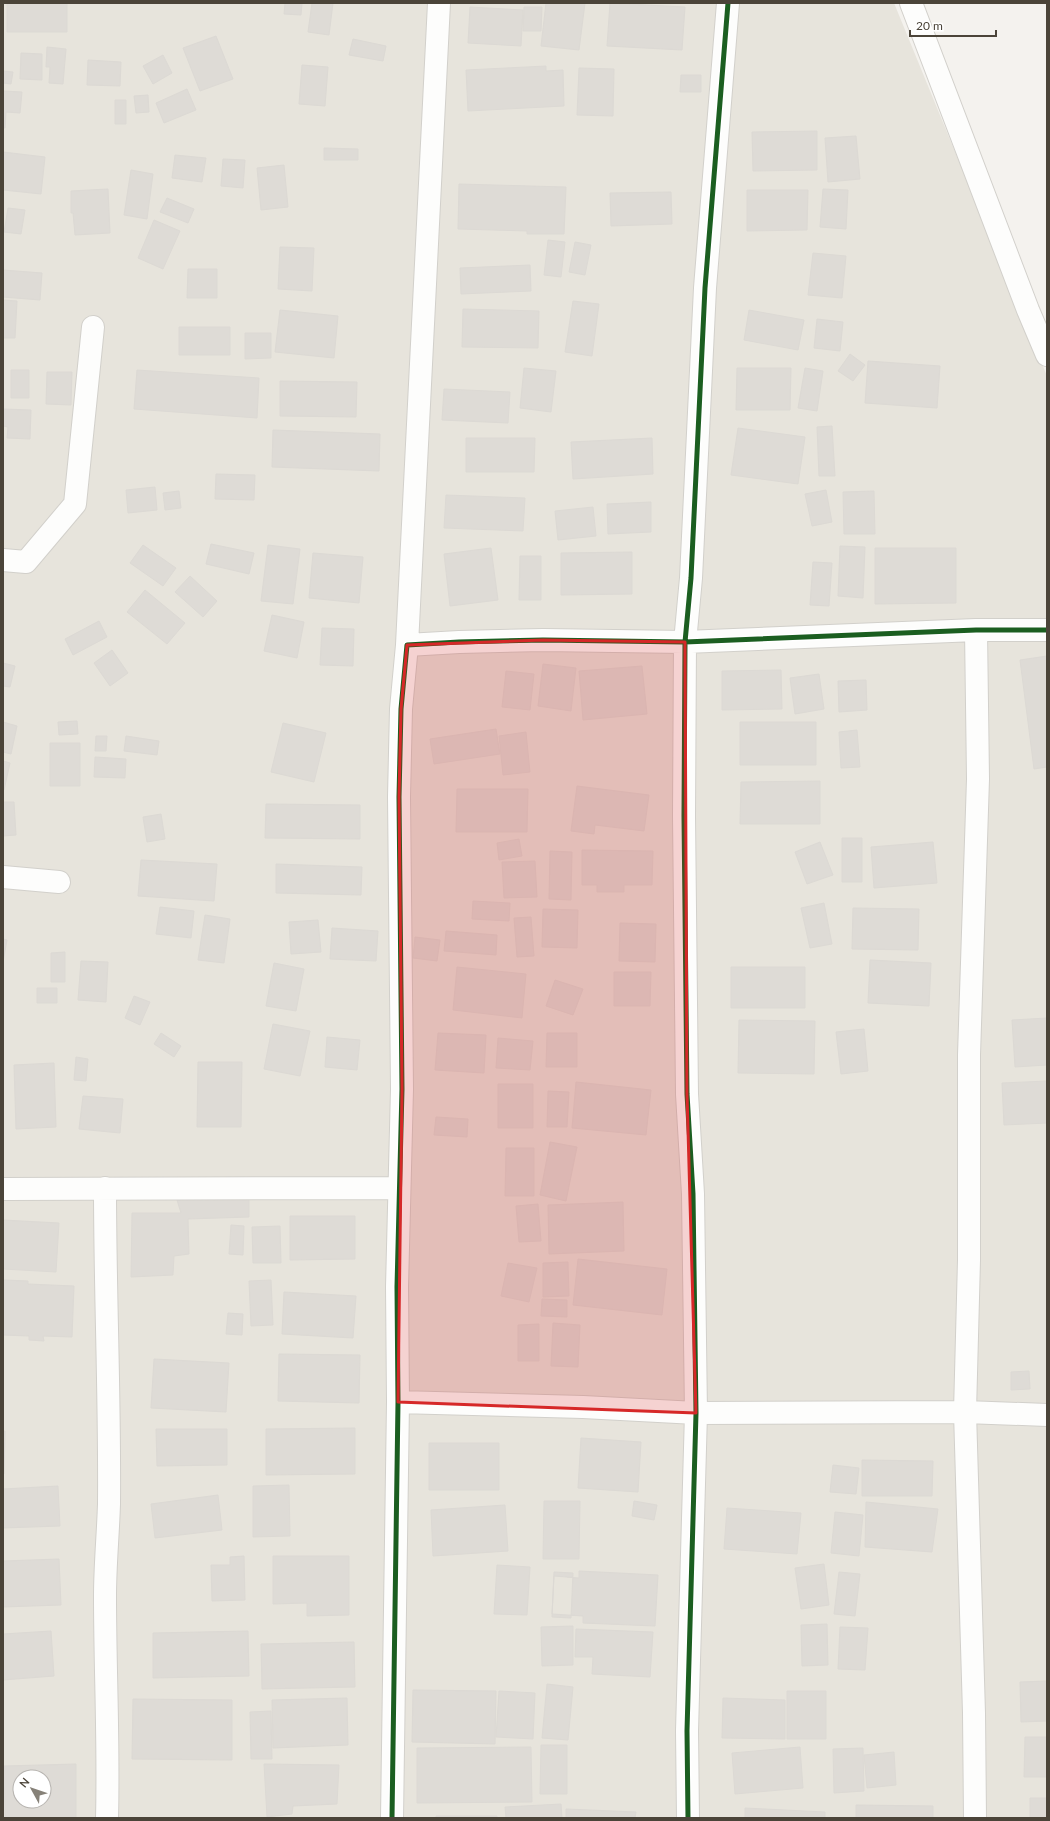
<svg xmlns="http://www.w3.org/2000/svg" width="1050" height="1821" font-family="Lato,sans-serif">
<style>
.residential{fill:#e7e4dc;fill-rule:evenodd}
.building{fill:#dedbd6;stroke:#dcd9d4;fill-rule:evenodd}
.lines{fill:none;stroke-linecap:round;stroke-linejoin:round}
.minor-casing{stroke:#d2d0cb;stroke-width:24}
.minor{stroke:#fdfdfc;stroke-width:22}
.cycleway-casing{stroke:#fff;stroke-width:8}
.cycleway{stroke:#1b5e20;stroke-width:5}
.marked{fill:#d62828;fill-opacity:0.2;stroke:#d62828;stroke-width:3;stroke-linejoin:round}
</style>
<rect width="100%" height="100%" fill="#f4f2ee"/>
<path class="residential" d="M3 3H894L1047 376V1818H3ZM20 1777H44V1801H20Z"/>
<path class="building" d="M7 3H67V32H7Z
M285 3H302L301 15 284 14Z
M312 3H333L329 35 308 32Z
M546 3H585L579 50 541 46Z
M610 3 685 7 682 50 607 46Z
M470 7 523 10 521 46 468 43Z
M524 7H542L541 31H523Z
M216 36 233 79 200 91 183 48Z
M353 39 386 46 383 61 349 55Z
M47 47 66 49 63 84 49 83 50 67H46Z
M21 53 42 54V80L20 79Z
M163 55 172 73 153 84 143 66Z
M88 60 121 62 120 86 87 85Z
M302 65 328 67 325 106 299 104Z
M546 66V71L563 70 564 106 468 111 466 70Z
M579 68 614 69 613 116 577 115Z
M3 71 13 72 11 84 3 83Z
M681 75H701V92H680Z
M187 89 196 110 164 123 156 103Z
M3 91 22 92 20 113 6 112 5 128H3Z
M148 95 149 112 136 113 134 96Z
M115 100H126V124H115Z
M817 131V170L753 171 752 132Z
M856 136 860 179 828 182 825 138Z
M324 148 358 149V160H324Z
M3 152 45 157 41 194 3 190Z
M175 155 206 158 202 182 172 178Z
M223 159 245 160 243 188 221 186Z
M284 165 288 207 261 210 257 168Z
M131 170 153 174 147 219 124 215Z
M459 184 566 187 564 234H527V231L458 229Z
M108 189 110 233 75 235 73 213H71V191Z
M823 189 848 190 846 229 820 227Z
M747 190H808L807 230 747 231Z
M671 192 672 224 611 226 610 193Z
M167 198 194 209 188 223 160 212Z
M8 208 25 210 21 234 4 232Z
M154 220 180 231 163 269 138 258Z
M548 240 565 242 561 277 544 275Z
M575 242 591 245 585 275 569 272Z
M280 247 314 248 312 291 278 289Z
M813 253 846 256 842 298 808 295Z
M530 265 531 291 461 294 460 268Z
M188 269H217V298H187Z
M3 270 42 273 40 300 3 297Z
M3 300 17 301 15 338H3Z
M573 301 599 304 592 356 565 352Z
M463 309 539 311 538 348 462 347Z
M280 310 338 316 334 358 275 352Z
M749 310 804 320 798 350 744 340Z
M817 319 843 322 840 351 814 348Z
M179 327H230V355H179Z
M245 333H271V358L245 359Z
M850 354 865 365 853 381 838 371Z
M868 361 940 366 937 408 865 403Z
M524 368 556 371 551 412 520 408Z
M737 368H791L790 410H736Z
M805 368 823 371 817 411 798 408Z
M11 370H29V398H11Z
M137 370 259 378 257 418 134 409Z
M47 372H72L71 405 46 404Z
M280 381 357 382 356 417 280 416Z
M444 389 510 392 508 423 442 420Z
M3 409 31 410 30 439 7 438 8 427 3 426Z
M832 426 835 476H819L817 427Z
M738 428 805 437 798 484 731 475Z
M273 430 380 434 379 471 272 467Z
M466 438H535L534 472H466Z
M652 438 653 474 573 479 571 442Z
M216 474 255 475 254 500 215 499Z
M155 487 157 510 128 513 126 490Z
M826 490 832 522 812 526 805 494Z
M179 491 181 508 165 510 163 493Z
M874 491 875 534H844L843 492Z
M446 495 525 498 523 531 444 528Z
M651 502V532L608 534 607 504Z
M593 507 596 536 558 540 555 511Z
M211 544 254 553 249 574 206 564Z
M143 545 176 568 163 586 130 563Z
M268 545 300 549 293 604 261 601Z
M840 546 865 547 863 598 838 596Z
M491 548 498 600 450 606 444 554Z
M875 548H956V603L875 604Z
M632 552V594L561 595V553Z
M313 553 363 557 359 603 309 598Z
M520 556H541V600H519Z
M813 562 832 563 829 606 810 605Z
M190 576 217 601 203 617 175 592Z
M145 590 185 623 167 644 127 612Z
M272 615 304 622 297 658 264 651Z
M99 621 107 637 73 655 65 639Z
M322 628 354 629 353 666 320 665Z
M112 650 128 673 110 686 94 663Z
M1047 656V767L1034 769 1020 660Z
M3 663 15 666 10 687 3 686Z
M543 664 576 668 571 711 538 706Z
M642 666 647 714 583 720 579 671Z
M781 670 782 709 722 710V671Z
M506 671 534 674 530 710 502 707Z
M819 674 824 709 795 714 790 678Z
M866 680 867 710 839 712 838 681Z
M77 721 78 734 59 735 58 722Z
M3 722 17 726 11 754 3 752Z
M740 722H816V765H740Z
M283 723 326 733 314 782 271 772Z
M496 729 500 754 434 764 430 739Z
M857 730 860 767 841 768 839 732Z
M526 732 530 772 503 775 499 736Z
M96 736H107L106 751H95Z
M126 736 159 741 157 755 124 751Z
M50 743H80V786H50Z
M95 757 126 759 125 778 94 777Z
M3 761 10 763 4 790H3Z
M820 781V824H740L741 782Z
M577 786 649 795 644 831 595 825 594 834 571 831Z
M457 789H528L527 832H456Z
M3 802H14L16 835 3 836Z
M266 804 360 805V839L265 838Z
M161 814 165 839 147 842 143 817Z
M842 838H862V882H842Z
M519 839 522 856 499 860 497 843Z
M820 842 833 875 807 884 795 852Z
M933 842 937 883 874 888 871 847Z
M582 850 653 851 652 885H624V892H597V885H582Z
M550 851 572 852 571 900 549 899Z
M141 860 217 864 214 901 138 896Z
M535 861 537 897 504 898 502 862Z
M276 864 362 867 361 895 276 893Z
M473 901 510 903 509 921 472 919Z
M824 903 832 944 810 948 801 908Z
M160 907 194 911 191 938 156 934Z
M853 908 919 909 918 950 852 949Z
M543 909 578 910 577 948 542 947Z
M205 915 230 919 224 963 198 960Z
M531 917 534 956 517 957 514 918Z
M318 920 321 952 291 954 289 922Z
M620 923 656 924 655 962 619 961Z
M332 928 378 931 376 961 330 959Z
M446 931 497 935 496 955 444 951Z
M415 937 440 940 437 961 413 958Z
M3 939 7 940 3 962Z
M65 952V982H51V953Z
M870 960 931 963 929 1006 868 1003Z
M81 961 108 962 106 1002 78 1000Z
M274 963 304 969 296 1011 266 1006Z
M457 967 526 974 522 1018 453 1010Z
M731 967H805V1008H731Z
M614 972H651L650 1006H614Z
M555 980 583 989 573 1015 546 1006Z
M37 988H57V1003H37Z
M134 996 150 1002 140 1025 125 1018Z
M1047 1018V1065L1015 1067 1012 1020Z
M739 1020 815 1021 814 1074 738 1073Z
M273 1024 310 1031 300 1076 264 1069Z
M864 1029 868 1071 841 1074 836 1032Z
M161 1033 181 1046 174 1057 154 1044Z
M438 1033 486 1035 484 1073 435 1070Z
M547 1033H577V1067H546Z
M327 1037 360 1040 357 1070 325 1067Z
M498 1038 533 1041 530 1070 496 1068Z
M76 1057 88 1059 86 1081 74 1080Z
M198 1062H242L241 1127H197Z
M54 1063 56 1127 16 1129 14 1065Z
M1047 1081V1123L1004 1125 1002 1083Z
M576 1082 651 1090 646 1135 572 1128Z
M498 1084H533V1128H498Z
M548 1091 569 1092 567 1127H547Z
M83 1096 123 1099 120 1133 79 1129Z
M436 1117 468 1119 467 1137 434 1135Z
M550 1142 577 1147 566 1201 540 1195Z
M506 1148H534V1196H505Z
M249 1189V1217L188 1219 189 1254 174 1256 173 1275 131 1277 132 1213H181L177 1200Z
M623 1202 624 1251 549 1254 548 1205Z
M538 1204 541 1241 519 1242 516 1206Z
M290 1216H355V1259L290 1260Z
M3 1220 59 1223 56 1272 3 1269Z
M231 1225 244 1226 243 1255 229 1254Z
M280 1226 281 1263H253L252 1227Z
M578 1259 667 1269 662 1315 573 1305Z
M568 1262 569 1296 543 1297V1263Z
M508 1263 537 1268 529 1302 501 1296Z
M4 1280 28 1281V1284L74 1286 72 1337 43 1336 44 1341 29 1340V1336L3 1335Z
M271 1280 273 1325 251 1326 249 1281Z
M284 1292 356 1296 353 1338 282 1334Z
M542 1299 567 1300V1317L541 1316Z
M228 1313 243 1314 242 1335 226 1334Z
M553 1323 580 1325 578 1367 551 1366Z
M539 1324V1361H518V1325Z
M279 1354 360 1355 359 1403 278 1401Z
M154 1359 229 1363 226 1412 151 1408Z
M1029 1371 1030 1389 1011 1390V1372Z
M355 1428V1474L266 1475V1429Z
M156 1429H227V1465L157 1466Z
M3 1431H5L4 1474H3Z
M581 1438 641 1442 638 1492 578 1488Z
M429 1443H499V1490H429Z
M862 1460 933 1461 932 1496H862Z
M833 1465 859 1468 856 1494 830 1492Z
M289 1485 290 1536 253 1537V1486Z
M58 1486 60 1526 3 1528V1489Z
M218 1495 222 1530 155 1538 151 1504Z
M544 1501H580L579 1559H543Z
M634 1501 657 1505 654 1520 632 1516Z
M866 1502 938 1509 932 1552 865 1547Z
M505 1505 508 1551 433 1556 431 1510Z
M727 1508 801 1513 797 1554 724 1549Z
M835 1512 863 1515 859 1556 831 1553Z
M244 1556 245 1600 212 1601 211 1565H230V1557Z
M273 1556H349V1615L307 1616V1603L273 1604Z
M59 1559 61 1605 3 1607V1561Z
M824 1564 829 1605 801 1609 795 1568Z
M497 1565 530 1567 527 1615 494 1614Z
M579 1571 658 1575 655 1626 583 1623V1616L552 1614 554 1576 579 1578Z
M554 1572 573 1573 571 1618 552 1617Z
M839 1572 860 1574 855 1616 834 1614Z
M827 1624 828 1665 802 1666 801 1625Z
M573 1626V1665L542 1666 541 1627Z
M840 1627 868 1628 865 1670 838 1669Z
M576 1629 653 1632 650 1677 592 1674 593 1657H575Z
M51 1631 54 1676 3 1680V1634Z
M248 1631 249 1676 153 1678V1633Z
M354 1642 355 1687 262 1689 261 1644Z
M1047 1681V1721L1021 1722 1020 1682Z
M547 1684 573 1687 568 1740 542 1738Z
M413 1690 496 1691 495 1744 412 1742Z
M499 1691 535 1693 533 1739 496 1737Z
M787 1691H826V1739H787Z
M347 1698 348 1745 273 1748 272 1700Z
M723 1698 785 1700V1739L722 1738Z
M133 1699 232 1700V1760L132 1759Z
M271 1711 272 1759H251L250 1712Z
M1025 1737H1047V1777H1024Z
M541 1745H567V1794H540Z
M531 1747 532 1802 417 1803V1748Z
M800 1747 803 1788 735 1794 732 1753Z
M863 1748 864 1791 834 1793 833 1749Z
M894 1752 896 1785 867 1788 864 1755Z
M76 1764V1818H5L4 1766ZM20 1777H44V1801H20Z
M264 1764 339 1765 337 1804 293 1806 292 1814 267 1817Z
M1030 1798H1047V1818H1030Z
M561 1804 562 1818H506L505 1807Z
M856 1805 933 1806V1818H856Z
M745 1808 825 1812V1818H745Z
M566 1809 636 1812 635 1818H566Z
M436 1816H497V1818H436Z"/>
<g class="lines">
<defs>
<path id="minor" d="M911 3 1028 310 1047 355
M3 560 26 562 75 504 93 327
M407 645 439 3
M3 877 59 882
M105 1188C105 1293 110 1399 109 1504 108 1535 105 1566 105 1596 105 1670 109 1744 107 1818
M3 1189 399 1188
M398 1402 583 1407 696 1413 965 1412 1047 1415
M392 1818 398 1402 397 1287 402 1089 399 797 401 709 407 645 459 642 543 640 685 642 976 630H1047
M688 1818 687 1731 696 1413 693 1194 687 1094 684 816 685 642 691 578 705 288 728 3
M975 1818 974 1713 965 1412 969 1260V1055L978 779 976 630"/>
</defs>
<use href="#minor" class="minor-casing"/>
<use href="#minor" class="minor"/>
<defs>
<path id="cycleway" d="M392 1818 398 1402 397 1287 402 1089 399 797 401 709 407 645 459 642 543 640 685 642 976 630H1047
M688 1818 687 1731 696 1413 693 1194 687 1094 684 816 685 642 691 578 705 288 728 3"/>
</defs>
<use href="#cycleway" class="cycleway-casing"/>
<use href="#cycleway" class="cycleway"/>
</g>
<path class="marked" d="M543 640 685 642 687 1094 696 1413 398 1402 402 1089 399 797 401 709 407 645Z"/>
<rect width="1050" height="1821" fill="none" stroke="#4b4439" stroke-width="8"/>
<g transform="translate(32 1789) rotate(310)"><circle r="19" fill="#ffffff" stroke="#b7b4b0"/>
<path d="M0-3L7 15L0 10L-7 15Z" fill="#868178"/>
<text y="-6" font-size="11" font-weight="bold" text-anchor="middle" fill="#4b4439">N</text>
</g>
<path d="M910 30v6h86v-6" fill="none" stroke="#4b4439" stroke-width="2"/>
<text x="916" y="30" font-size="12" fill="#4b4439" stroke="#ffffff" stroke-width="3" paint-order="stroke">20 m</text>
</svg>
